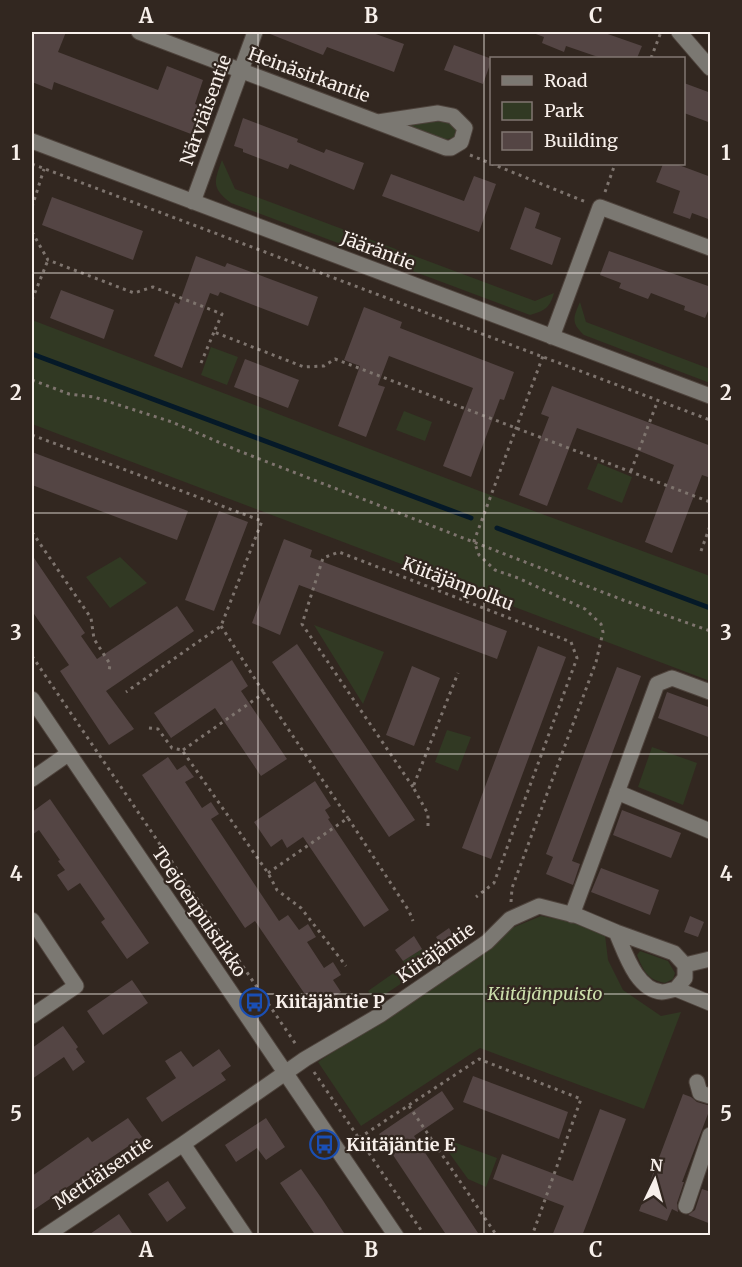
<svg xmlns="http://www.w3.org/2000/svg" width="742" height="1267" font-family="Merriweather,serif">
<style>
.green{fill:#313923}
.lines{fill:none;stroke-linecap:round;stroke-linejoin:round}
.stream{stroke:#051928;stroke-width:5}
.building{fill:#544544}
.minor-casing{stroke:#4e433c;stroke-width:17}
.path{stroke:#7e746e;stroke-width:3;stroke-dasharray:3 4.5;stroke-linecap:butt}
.minor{stroke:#7b7872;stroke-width:15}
.grid{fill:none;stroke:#f8f0eb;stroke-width:1.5;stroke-opacity:0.55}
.labels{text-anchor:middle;stroke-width:4.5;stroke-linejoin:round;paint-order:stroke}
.street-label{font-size:18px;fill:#f8f0eb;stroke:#322720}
.park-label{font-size:18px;font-style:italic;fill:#cbdeab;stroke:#322720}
.poi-label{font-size:18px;font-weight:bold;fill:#f8f0eb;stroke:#322720;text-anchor:start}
.neatline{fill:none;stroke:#f8f0eb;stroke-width:2}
.grid-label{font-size:20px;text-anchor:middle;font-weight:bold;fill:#f8f0eb}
</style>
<rect width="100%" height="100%" fill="#322720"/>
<path class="green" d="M437 120C446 120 460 123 456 136 439 145 423 135 406 128L407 124Z
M222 160 235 189 535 301 554 293C550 308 544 311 530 315L231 203C211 188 214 182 222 160Z
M580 302 586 322 710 369V383L584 335C571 323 573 318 580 302Z
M32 320 477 490 710 576V681L32 424Z
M211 347 238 357 227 385 201 375Z
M404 411 432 422 425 441 396 430Z
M598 463 632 477 622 503 587 489Z
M120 557 147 583 110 608 86 577Z
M314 625 384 652 363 704Z
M447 730 471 737 458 771 435 762Z
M652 747 697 763 683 805 638 787Z
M541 916 578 923 605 935 608 960 623 990 661 1016 681 1012 644 1109 480 1048 361 1126 318 1062 434 984 512 928Z
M422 949 432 963 375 1001 368 991 405 965 403 961Z
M640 951 668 961 675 973 673 979 665 983C646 979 644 971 637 955Z
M451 1141 497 1158 486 1187 468 1179 447 1150Z"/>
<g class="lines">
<path class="stream" d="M32 354 471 518
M497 528 710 608"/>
</g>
<path class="building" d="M35 32H66L58 52 158 90 167 66 203 80 195 104 201 106 191 134 54 82 52 90 32 82V41Z
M265 32H370L404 44 394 72 327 47 323 55Z
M533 32H602L642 46 637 58H601L566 46 564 52 542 43 544 37 533 33Z
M454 45 492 59 483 84 444 70Z
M684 83 711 93V123L684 113Z
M243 118 298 139 297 142 324 153 326 149 364 163 354 190 290 164 288 169 243 152V149L234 146Z
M663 164H676L711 177V220L692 213 690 219 673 213 680 191 656 182Z
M391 174 464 201 474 176 496 184 479 232 382 196Z
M52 197 143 231 133 260 42 225Z
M525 207 540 213 535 228 561 238 552 265 510 249Z
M609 251 711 287V304L705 318 684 310 685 306 651 293 648 299 619 288 621 283 600 275Z
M196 256 225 267 227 263 318 297 308 326 220 292 218 296 210 293 182 368 154 356 175 302 179 304Z
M61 290 114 310 104 339 50 318Z
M364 307 402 322 400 328 514 372 504 400 500 399 471 477 443 466 473 388 389 356 378 385 385 387 366 437 338 426 360 366 344 360Z
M245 359 299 380 288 408 234 387Z
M552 386 711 446V478L702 475 672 553 645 542 674 465 632 448 577 428 547 506 519 495 549 417 541 414Z
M32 452 188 511 177 540 32 485Z
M219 511 248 522 214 611 185 600Z
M284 539 312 550 310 557 507 631 497 659 299 585 280 635 252 623Z
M32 555 85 633 81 636 97 659 177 606 194 631 106 691 134 729 109 745 60 671 69 665 32 611Z
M297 644 415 820 389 837 272 662Z
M538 646 566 657 491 859 462 848Z
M232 660 248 686 241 691 287 759 261 776 215 708 171 738 154 713Z
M412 666 440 678 414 746 386 735Z
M617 667 641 676 572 861 580 864 573 885 546 874 553 857 546 854Z
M667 692 711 708V738L658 718Z
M168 757 177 770 185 765 194 777 185 782 202 808 211 802 219 814 211 819 279 921 288 915 299 930 308 924 316 937 307 942 324 968 333 962 341 975 333 980 341 992 315 1009 255 921 245 928 142 775Z
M315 781 331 806 325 810 330 818 328 819 389 910 364 927 303 837 287 848 282 839 271 847 254 822Z
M50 799 149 943 127 959 101 922 105 919 80 883 68 891 57 875 65 870 58 861 60 860 39 830 32 835V812Z
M622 810 681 833 671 858 613 835Z
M601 868 659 890 650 915 591 892Z
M690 916 704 922 698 937 684 932Z
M449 928 457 941 444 949 436 937Z
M414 936 422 949 403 961 395 950Z
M132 980 148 1003 103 1035 87 1011Z
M63 1026 78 1047 76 1049 85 1062 73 1071 64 1057 32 1079V1048Z
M219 1049 231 1066 221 1073 226 1080 162 1122 146 1098 176 1078 165 1061 181 1051 193 1067Z
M473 1076 568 1112 559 1139 463 1102Z
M442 1091 454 1109 414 1136 480 1236H447L379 1134Z
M683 1094 691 1097 697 1102 711 1106 682 1182H684L677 1203 678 1212 672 1209 667 1221 639 1211Z
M600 1109 626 1119 595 1202 582 1236H552L564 1206 493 1179 502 1154 573 1181Z
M128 1118 142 1137 32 1211V1176L88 1137 92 1142Z
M266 1118 285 1147 266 1160 257 1148 236 1162 225 1145Z
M301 1169 322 1199 346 1236H316L280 1183Z
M168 1181 186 1208 167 1222 148 1194Z
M702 1189 711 1192V1224L688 1215 695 1210Z
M119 1214 134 1236H87Z"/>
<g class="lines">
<defs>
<path id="minor" d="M139 32 446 148H451L461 142 465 128 453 116 438 113 378 122
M679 32 710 68
M32 141 710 396
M193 202 255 32
M552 337 600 207 710 248
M32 699 396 1236
M32 779 68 754
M617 792 710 831
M572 915 657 684 672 678 710 692
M32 920 76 986 32 1016
M685 965 710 959
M676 989 710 1003
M697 1082 700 1093 710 1096
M183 1144 245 1236
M686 1206 710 1135
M45 1236 183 1144 305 1059 380 1015 487 942 510 919 539 906 578 916 616 932C625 952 636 990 662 992 666 992 672 990 676 989L685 978V965L674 953 616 932"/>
</defs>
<use href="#minor" class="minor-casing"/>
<path class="path" d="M651 58 661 32
M470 155 586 202
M32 164 710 420
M605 192 615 164
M32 207 44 169
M32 232 48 260 134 293 153 287 222 314 214 332 304 367 324 366 335 359 710 502
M32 300 48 260
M201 363 214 332
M32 380 69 394 94 397 172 422 239 451 623 600 710 631
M32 435 262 521 221 626 126 692
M631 471 658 400
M32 532 91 618 94 639 110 664 109 672
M701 551 710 526
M221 626 264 693
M32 656 297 1046
M149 728 158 729 172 748 182 750 268 873 277 890 301 908 346 966
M183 750 264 693 348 818
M413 787 302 624 323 558 339 552 571 642 577 658 494 883 476 897
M428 826V814L413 787 458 673
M268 873 348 818 409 911 413 921
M511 902 512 888 596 662 603 632 601 624 585 609 518 578 495 570 479 555 474 541 543 356
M314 1072 425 1236
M409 1106 497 1236
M359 1138 479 1059 581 1099 532 1236"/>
<use href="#minor" class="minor"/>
</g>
<path class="grid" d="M258 32V1236M484 32V1236M32 273H710M32 513H710M32 754H710M32 994H710"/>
<defs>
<symbol id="bus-ring" viewBox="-11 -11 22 22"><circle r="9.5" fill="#322720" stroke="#1a4fb4" stroke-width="1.5"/><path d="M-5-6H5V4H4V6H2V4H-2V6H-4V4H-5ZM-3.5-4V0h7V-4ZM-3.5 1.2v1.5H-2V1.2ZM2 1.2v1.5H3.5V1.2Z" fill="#1a4fb4"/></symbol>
</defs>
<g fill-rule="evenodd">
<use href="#bus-ring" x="238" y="986" width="33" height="33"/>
<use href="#bus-ring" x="308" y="1128" width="33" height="33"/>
</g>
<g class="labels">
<g class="street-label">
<text transform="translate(309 75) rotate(20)" y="6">Heinäsirkantie</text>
<text transform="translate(206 110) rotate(-70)" y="6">Närviäisentie</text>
<text transform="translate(378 251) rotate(21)" y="6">Jääräntie</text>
<text transform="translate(458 584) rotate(21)" y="6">Kiitäjänpolku</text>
<text transform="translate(199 912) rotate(56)" y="6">Toejoenpuistikko</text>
<text transform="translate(436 953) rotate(-35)" y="6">Kiitäjäntie</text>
<text transform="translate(103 1173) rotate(-34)" y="6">Mettiäisentie</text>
</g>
<g class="park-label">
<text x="545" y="1000">Kiitäjänpuisto</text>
</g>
<g class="poi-label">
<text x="275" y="1008">Kiitäjäntie P</text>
<text x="346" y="1151">Kiitäjäntie E</text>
</g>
</g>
<rect width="742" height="1267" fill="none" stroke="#322720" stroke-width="66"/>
<rect x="490" y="57" width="195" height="108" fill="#322720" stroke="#817771" stroke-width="1.5"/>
<rect x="502" y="76" width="30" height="9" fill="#7b7872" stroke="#817771" stroke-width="1.5"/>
<text x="544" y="87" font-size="18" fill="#f8f0eb">Road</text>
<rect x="502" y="102" width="30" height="18" fill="#313923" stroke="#817771" stroke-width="1.5"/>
<text x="544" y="117" font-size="18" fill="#f8f0eb">Park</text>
<rect x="502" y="132" width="30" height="18" fill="#544544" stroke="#817771" stroke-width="1.5"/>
<text x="544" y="147" font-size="18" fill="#f8f0eb">Building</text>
<g transform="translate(655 1180) rotate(5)" stroke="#322720" stroke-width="4.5" paint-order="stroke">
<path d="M0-4.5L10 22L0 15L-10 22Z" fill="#f8f0eb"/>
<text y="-9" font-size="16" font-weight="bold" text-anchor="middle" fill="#f8f0eb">N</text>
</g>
<rect x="33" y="33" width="676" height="1201" class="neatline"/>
<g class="grid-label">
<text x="146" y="23">A</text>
<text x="371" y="23">B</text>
<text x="596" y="23">C</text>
<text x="16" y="160">1</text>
<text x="726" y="160">1</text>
<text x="16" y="400">2</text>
<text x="726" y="400">2</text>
<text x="16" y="640">3</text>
<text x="726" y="640">3</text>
<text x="16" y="881">4</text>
<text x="726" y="881">4</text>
<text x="16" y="1121">5</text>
<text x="726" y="1121">5</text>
<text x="146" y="1257">A</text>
<text x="371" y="1257">B</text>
<text x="596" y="1257">C</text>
</g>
</svg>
